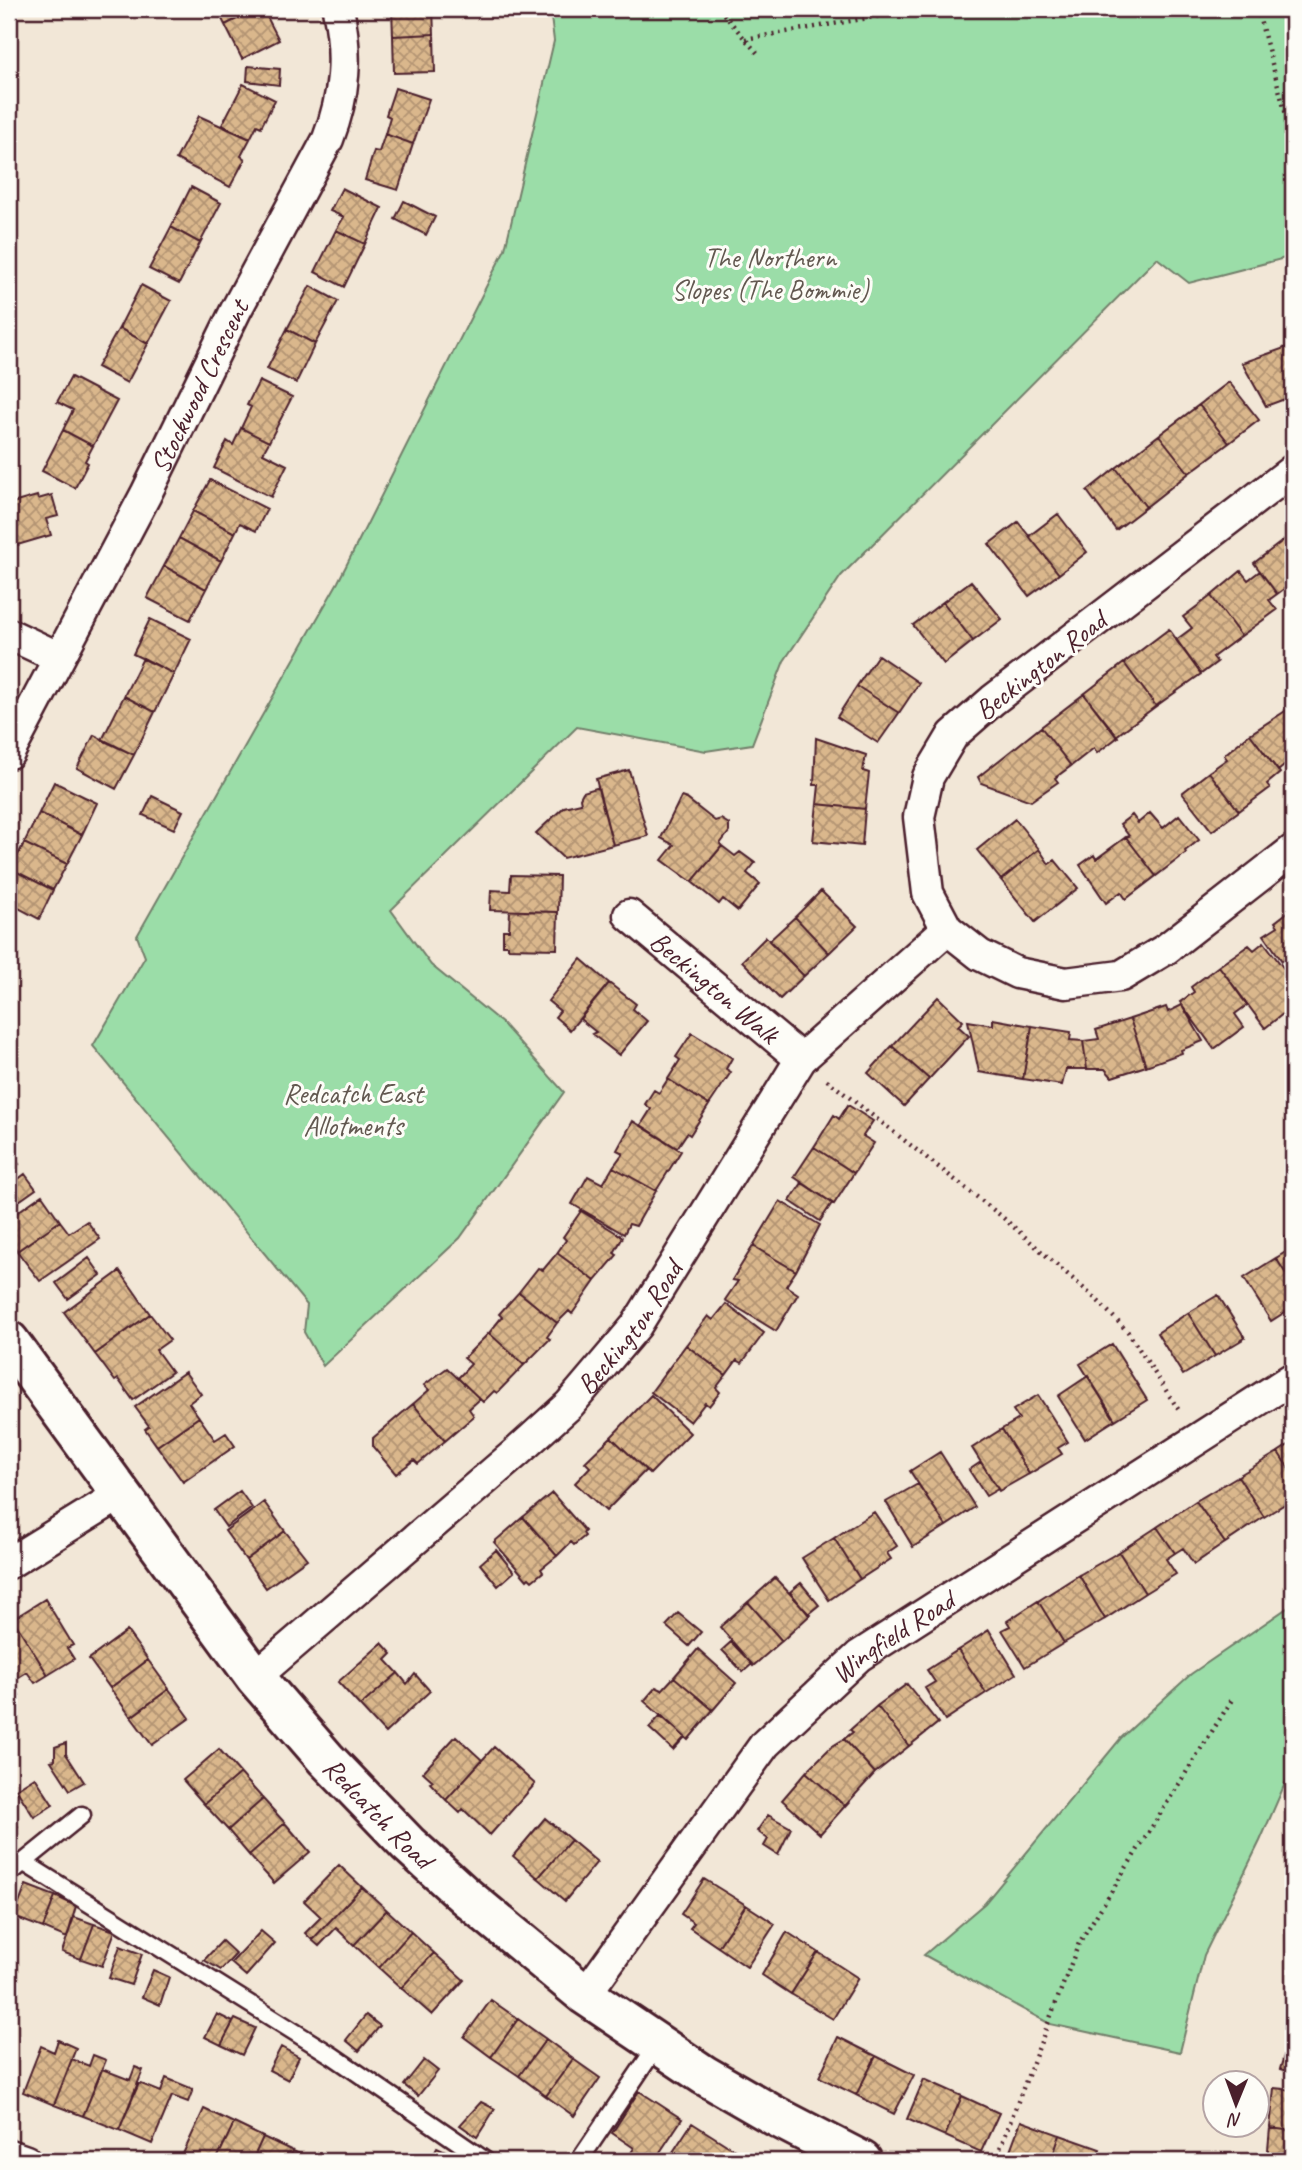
<svg xmlns="http://www.w3.org/2000/svg" width="1302" height="2170" font-family="Caveat,sans-serif">
<style>
.green{fill:#9bdda8;stroke:#727e6a;stroke-width:2}
.building{fill:url(#building-cross-hatch);stroke:#4a1f2b;stroke-width:2}
.lines{fill:none;stroke-linecap:round;stroke-linejoin:round}
.service-casing{stroke:#4a1f2b;stroke-width:21}
.minor-casing{stroke:#4a1f2b;stroke-width:35}
.secondary-casing{stroke:#4a1f2b;stroke-width:44}
.path{stroke:#4a1f2b;stroke-width:4.5;stroke-dasharray:2 5;stroke-linecap:butt}
.service{stroke:#fdfcf7;stroke-width:16}
.minor{stroke:#fdfcf7;stroke-width:30}
.secondary{stroke:#fdfcf7;stroke-width:38}
.labels{text-anchor:middle;stroke-width:6;stroke-linejoin:round;paint-order:stroke}
.park-label{font-size:28px;fill:#625850;stroke:#fdfcf7}
.street-label{font-size:28px;fill:#4a1f2b;stroke:#fdfcf7}
</style>
<defs>
<pattern id="building-cross-hatch" width="8" height="8" patternUnits="userSpaceOnUse" patternTransform="scale(1.75)"><rect width="8" height="8" fill="#dab78c"/><path d="M0 0l8 8M0 8l8-8" fill="none" stroke="#b39473"/></pattern>
</defs>
<rect width="100%" height="100%" fill="#f2e7d7"/>
<filter id="ink" filterUnits="userSpaceOnUse"><feTurbulence type="fractalNoise" baseFrequency=".0143" numOctaves="2"/><feDisplacementMap in="SourceGraphic" scale="14" xChannelSelector="R" yChannelSelector="G"/><feConvolveMatrix kernelMatrix="1 2 1 2 8 2 1 2 1" color-interpolation-filters="sRGB"/></filter>
<g filter="url(#ink)">
<path class="green" d="M550 9H1293V256L1189 283 1157 258 841 576 784 661 752 744 706 751 577 727 391 910 431 965 503 1024 564 1092 460 1238 323 1366 304 1332 307 1305 93 1046 145 957 137 936 338 582 505 249 554 41Z
M1293 1604V1765L1260 1841 1204 1955 1180 2052 1050 2024 924 1955 985 1903 1121 1738 1191 1674Z"/>
<path class="building" d="M217 9H257L225 25Z
M257 9H263L279 40 242 59 225 25Z
M392 9H433L434 34 393 36Z
M434 34 435 72 394 73 393 36Z
M248 66 280 69 279 85 247 81Z
M243 84 275 100 261 127 257 125 250 139 222 125Z
M395 88 429 99 413 144 385 134 390 117 386 115Z
M199 116 250 139 241 156 245 159 230 187 176 159Z
M385 134 413 144 398 190 365 180 374 151 379 152Z
M191 187 221 203 200 243 171 227Z
M342 188 382 208 365 244 336 230 344 217 330 211Z
M404 201 435 217 426 235 395 219Z
M171 227 200 243 179 284 149 269Z
M336 230 365 244 344 287 315 272Z
M141 285 171 301 148 344 119 328Z
M310 286 338 301 315 344 287 329Z
M119 328 148 344 127 383 97 367Z
M287 329 315 344 296 383 267 369Z
M1293 345V396L1266 406 1242 363Z
M71 377 117 401 93 446 63 430 73 410 57 402Z
M259 381 292 397 269 442 241 428 251 407 247 405Z
M1229 382 1259 420 1229 443 1199 405Z
M1199 405 1229 443 1189 473 1159 435Z
M241 428 269 442 263 453 287 465 271 497 214 468 227 441 233 445Z
M63 430 93 446 85 461 88 463 75 488 42 471Z
M1159 435 1189 473 1146 507 1116 468Z
M1116 468 1146 507 1116 530 1087 491Z
M210 480 267 509 256 531 240 523 235 533 193 511Z
M52 495 58 516 46 519 51 535 14 546 9 530V504L37 496 38 499Z
M193 511 235 533 221 561 179 538Z
M1058 514 1087 552 1059 574 1029 536Z
M1018 522 1059 574 1029 596 989 544Z
M1293 533V585L1292 583 1277 594 1254 563Z
M179 538 221 561 206 589 164 566Z
M164 566 206 589 190 620 147 598Z
M1241 571 1248 580 1260 571 1277 594 1269 600 1277 610 1241 636 1211 596Z
M971 581 1002 619 973 641 943 602Z
M1211 596 1241 636 1213 657 1217 662 1201 674 1176 640 1192 628 1183 617Z
M943 602 973 641 944 664 913 625Z
M150 619 191 639 174 674 133 654Z
M1169 629 1201 674 1156 706 1124 663Z
M878 655 919 683 899 713 857 686Z
M143 658 174 674 155 712 124 696Z
M1124 663 1156 706 1116 736 1084 694Z
M857 686 899 713 878 743 837 717Z
M1084 694 1118 737 1097 753 1094 748 1071 766 1041 727Z
M124 696 155 712 134 755 102 740Z
M1293 706V765L1291 760 1278 771 1250 734Z
M1041 727 1071 766 1055 778 1058 782 1031 801 981 783 978 777Z
M1250 734 1280 773 1267 784 1270 788 1239 811 1209 772 1227 759 1224 755Z
M94 735 134 755 116 789 77 768Z
M816 738 866 755 863 771 869 773 865 809 817 804 819 785H814Z
M629 770 648 836 613 845 596 779Z
M1209 772 1239 811 1212 831 1182 793Z
M54 782 97 803 82 835 39 813Z
M596 788 598 789 613 845 563 858 536 833 564 807 581 803 580 798 583 792Z
M152 796 183 811 174 829 143 815Z
M681 797 687 799 715 821 721 819 729 824V832L720 844 722 846 692 882 662 860 674 845 661 838Z
M817 804 865 809 862 846 813 841Z
M39 813 82 835 67 864 24 843Z
M1150 813 1163 828 1179 815 1199 840 1185 851 1186 853 1156 876 1126 837 1129 836 1120 824 1132 815 1138 823Z
M1015 819 1039 849 1001 880 977 850Z
M1126 837 1156 876 1126 899 1121 892 1106 903 1080 865 1094 855 1096 859Z
M24 843 67 864 53 890 11 869Z
M722 846 735 856 740 852 755 863 747 873 760 884 738 911 723 899 719 904 692 882Z
M1039 849 1049 864 1055 860 1078 888 1035 922 1001 880Z
M11 869 53 890 39 919 9 903V873Z
M511 875 559 876 558 912 490 910 491 890 510 891Z
M821 891 857 926 829 953 795 917Z
M1293 908V966L1287 957 1282 961 1264 935 1278 926 1275 922Z
M510 911 558 912 557 949 508 948V945H503V930H509Z
M795 917 829 953 804 976 769 941Z
M766 937 804 976 780 999 742 961Z
M1264 942 1293 981V1006L1265 1028 1219 966 1249 945 1254 950Z
M581 959 609 983 570 1030 555 1017 560 1011 548 1001Z
M1219 966 1247 1005 1235 1014 1244 1027 1214 1049 1180 1002 1194 992 1191 987Z
M609 983 636 1004 633 1009 647 1021 619 1055 592 1034 596 1032 580 1019Z
M938 997 963 1021 958 1026 969 1036 929 1079 892 1046Z
M1182 1005 1203 1041 1181 1050 1182 1053 1146 1066 1130 1019 1166 1007 1168 1012Z
M993 1019 1032 1026 1023 1079 979 1072 968 1021 993 1025Z
M1130 1019 1146 1066 1112 1077 1105 1069H1087L1083 1041 1099 1039 1096 1030Z
M1032 1026 1071 1032 1070 1040 1083 1041 1087 1069H1066L1062 1085 1023 1079Z
M692 1033 732 1058 726 1069 731 1072 709 1105 668 1079 680 1060 676 1057Z
M892 1046 929 1079 904 1106 868 1073Z
M668 1079 709 1105 690 1135 687 1133 677 1148 641 1125 651 1109 645 1104 654 1090 659 1093Z
M848 1105 873 1121 863 1136 874 1143 854 1173 814 1147 834 1115 839 1119Z
M633 1121 681 1151 656 1191 613 1167 623 1153 617 1150Z
M814 1147 854 1173 834 1204 794 1177Z
M9 1151 19 1164 9 1172Z
M613 1167 656 1191 636 1226 629 1224 624 1234 572 1204 588 1176 603 1184Z
M25 1174 36 1189 9 1208V1186Z
M802 1183 832 1203 820 1221 790 1201Z
M42 1195 60 1221 17 1251 9 1238V1218Z
M780 1201 820 1225 796 1271 753 1246Z
M581 1211 623 1237 614 1253 617 1255 595 1281 557 1253 566 1240 563 1237Z
M60 1221 69 1233 87 1221 100 1239 40 1281 17 1251Z
M1293 1232V1285L1276 1258 1292 1248 1285 1237Z
M753 1246 796 1271 786 1286 798 1294 776 1331 725 1300 738 1281 732 1280Z
M557 1253 595 1281 572 1314 569 1311 557 1323 519 1292 538 1268 543 1270Z
M89 1258 101 1275 68 1299 56 1283Z
M1276 1258 1293 1285V1307L1271 1321 1244 1278Z
M120 1271 150 1314 95 1354 64 1312Z
M519 1292 557 1323 547 1337 550 1339 524 1365 489 1333 502 1317 499 1314Z
M1218 1295 1245 1338 1215 1356 1188 1313Z
M726 1304 764 1333 742 1363 737 1360 726 1375 686 1345 708 1316 713 1320Z
M1188 1313 1215 1356 1183 1375 1157 1333Z
M150 1314 170 1340 156 1350 172 1372 133 1400 118 1379 115 1381 95 1354Z
M489 1333 524 1365 497 1393 494 1391 483 1402 458 1378 471 1364 464 1358Z
M1112 1344 1147 1400 1115 1420 1080 1364Z
M686 1345 726 1375 716 1388 720 1392 709 1406 705 1403 690 1422 651 1392Z
M447 1368 480 1399 469 1409 474 1416 445 1441 413 1404 429 1390 424 1385Z
M185 1372 201 1394 189 1403 199 1417 157 1446 145 1429 149 1426 135 1407Z
M1088 1376 1115 1420 1085 1439 1058 1396Z
M651 1395 690 1433 650 1474 611 1437Z
M1038 1395 1068 1442 1058 1448 1062 1454 1029 1474 1002 1429 1019 1419 1013 1410Z
M413 1404 445 1441 418 1464 414 1460 396 1474 373 1447V1438Z
M199 1417 215 1440 226 1433 235 1446 183 1482 157 1446Z
M1002 1429 1029 1474 999 1491 972 1448Z
M611 1437 646 1470 606 1511 575 1483 590 1467 585 1462Z
M1293 1442V1475L1278 1452Z
M940 1452 975 1507 946 1526 910 1471Z
M1278 1452 1293 1475V1499L1264 1517 1238 1476Z
M981 1462 998 1489 986 1496 969 1470Z
M1238 1476 1264 1517 1225 1543 1196 1501Z
M918 1484 946 1526 913 1547 886 1502Z
M240 1491 252 1508 226 1527 214 1510Z
M552 1493 585 1531 583 1533 585 1536 574 1545 571 1542 557 1556 523 1517Z
M1196 1501 1225 1543 1194 1564 1183 1548 1175 1553 1157 1527Z
M264 1502 285 1531 246 1560 225 1531Z
M874 1512 897 1546 887 1553 891 1559 860 1579 834 1538Z
M523 1517 557 1556 541 1569 543 1572 532 1581 529 1578 527 1580 494 1542Z
M1157 1527 1175 1553 1166 1559 1176 1574 1145 1593 1119 1552Z
M285 1531 307 1559 266 1588 246 1560Z
M834 1538 860 1579 829 1600 802 1558Z
M496 1550 514 1572 498 1586 480 1564Z
M1119 1552 1145 1593 1105 1619 1079 1575Z
M1079 1575 1105 1619 1064 1643 1038 1601Z
M775 1578 810 1615 782 1641 748 1602Z
M801 1583 819 1605 808 1614 790 1592Z
M45 1599 73 1645 67 1648 74 1659 48 1675 13 1619Z
M1038 1601 1064 1643 1025 1667 1002 1630 1010 1626 1007 1621Z
M748 1602 782 1641 753 1666 720 1627Z
M678 1613 701 1632 689 1646 666 1626Z
M13 1619 48 1675 35 1683 27 1672 11 1682 9 1679V1622Z
M989 1630 1016 1674 986 1693 958 1650Z
M127 1631 148 1660 110 1688 89 1659Z
M731 1642 752 1664 743 1672 722 1650Z
M382 1643 392 1654 386 1660 398 1673 360 1706 338 1682Z
M698 1649 736 1683 713 1710 674 1677Z
M958 1650 986 1693 945 1720 925 1688 935 1682 927 1670Z
M148 1660 169 1689 131 1717 110 1688Z
M398 1673 407 1684 415 1674 430 1691 385 1733 360 1706Z
M674 1677 713 1710 688 1740 644 1701 656 1687 662 1690Z
M9 1679 19 1695 9 1702Z
M907 1684 938 1723 909 1746 877 1706Z
M169 1689 190 1718 152 1745 131 1717Z
M877 1706 909 1746 875 1773 844 1739 853 1732 850 1730Z
M661 1715 685 1737 673 1750 649 1728Z
M456 1736 482 1760 446 1800 430 1783 433 1781 423 1772Z
M844 1739 875 1773 845 1806 806 1772 831 1747Z
M66 1743V1754L84 1782 70 1790 51 1761 55 1760V1747Z
M494 1747 535 1784 490 1835 463 1809 460 1813 446 1800Z
M219 1749 240 1773 204 1804 183 1780Z
M806 1772 845 1806 820 1834 782 1800Z
M240 1773 263 1799 228 1830 204 1804Z
M35 1777 53 1805 34 1817 16 1789Z
M263 1799 285 1823 249 1855 228 1830Z
M9 1811 18 1827 9 1833Z
M768 1815 791 1828 778 1855 764 1846 768 1839 757 1831Z
M545 1818 571 1840 538 1878 513 1856Z
M285 1823 310 1852 274 1883 249 1855Z
M571 1840 597 1862 565 1901 538 1878Z
M339 1865 362 1887 312 1940 305 1933 321 1917 304 1901Z
M704 1879 746 1905 718 1947 690 1928 694 1923 681 1914Z
M26 1885 55 1896 43 1928 14 1917Z
M362 1887 387 1910 354 1945 336 1928 319 1946 312 1940Z
M55 1896 76 1906 67 1938 43 1928Z
M746 1905 775 1924 747 1967 718 1947Z
M9 1908 16 1911 9 1930Z
M387 1910 411 1932 379 1968 354 1945Z
M74 1917 94 1924 81 1959 62 1952Z
M94 1924 115 1931 102 1966 81 1959Z
M261 1931 275 1943 246 1976 231 1963Z
M411 1932 434 1953 401 1988 379 1968Z
M787 1932 818 1952 791 1994 762 1975Z
M222 1941 236 1954 221 1970 204 1960Z
M120 1946 142 1954 131 1985 109 1978Z
M818 1952 858 1978 833 2019 791 1994Z
M434 1953 464 1980 432 2015 401 1988Z
M153 1970 169 1977 160 2005 142 1997Z
M491 2000 518 2019 491 2057 464 2037Z
M217 2014 233 2022 221 2045 205 2037Z
M366 2015 380 2026 359 2051 346 2040Z
M235 2019 255 2028 242 2055 221 2045Z
M518 2019 546 2039 519 2076 491 2057Z
M1292 2029 1293 2030V2073L1280 2069Z
M838 2037 876 2056 856 2095 819 2077Z
M546 2039 573 2059 546 2096 519 2076Z
M58 2040 76 2048 54 2105 23 2092 41 2046 54 2052Z
M281 2047 299 2057 288 2080 269 2070Z
M93 2055 106 2060 83 2116 54 2105 72 2059 89 2066Z
M876 2056 914 2075 894 2114 856 2095Z
M573 2059 600 2078 574 2116 546 2096Z
M424 2060 438 2071 418 2096 404 2085Z
M135 2067 143 2070 119 2130 83 2116 102 2069 130 2080Z
M166 2078 193 2089 188 2102 172 2096 152 2144 119 2130 139 2083 161 2092Z
M924 2079 962 2096 945 2136 907 2119Z
M1274 2088 1293 2090V2131L1270 2128Z
M639 2091 682 2119 654 2161H626L634 2148 612 2133Z
M962 2096 999 2113 981 2152 945 2136Z
M481 2102 495 2109 477 2137 460 2125Z
M204 2109 234 2123 216 2161H194L182 2156Z
M1021 2121 1060 2135 1051 2161H1006Z
M234 2123 263 2137 252 2161H216Z
M692 2123 736 2151 729 2161H667Z
M1270 2128 1293 2131V2161H1267Z
M1060 2135 1100 2149 1095 2161H1051Z
M263 2137 293 2151 288 2161H252Z
M437 2147 452 2154 448 2161H430Z
M293 2151 315 2161H288Z
M1111 2153 1131 2161H1108Z"/>
<g class="lines">
<defs>
<path id="service" d="M23 1862 333 2056 486 2161
M9 1874 82 1815
M579 2161 658 2044"/>
<g id="minor">
<path d="M1293 470 993 700 953 735 928 777 919 817 928 893 947 929 980 955 1017 973 1066 983 1121 976 1166 949 1293 850"/>
<path d="M9 634 58 657"/>
<path id="s1" d="M9 753 146 494 236 310 328 139C345 95 348 55 338 9"/>
<path id="s2" d="M629 915 801 1059"/>
<path d="M9 1563 121 1494"/>
<path id="s3" d="M255 1677 517 1452 569 1405 636 1326 801 1059 947 929"/>
<path id="s4" d="M585 1995 765 1744 859 1656 1293 1378"/>
<path d="M9 2155 26 2161"/>
</g>
<g id="secondary">
<path id="s5" d="M9 1341 255 1677 326 1759 408 1844 464 1895 585 1995 704 2075 775 2116 862 2161"/>
</g>
</defs>
<use href="#service" class="service-casing"/>
<use href="#minor" class="minor-casing"/>
<use href="#secondary" class="secondary-casing"/>
<path class="path" d="M719 9 759 55
M1257 9 1285 111 1293 130
M745 39 921 9
M827 1080 1000 1215 1098 1301 1128 1332 1180 1412
M995 2161 1079 1943 1233 1698"/>
<use href="#service" class="service"/>
<use href="#minor" class="minor"/>
<use href="#secondary" class="secondary"/>
</g>
</g>
<g class="labels">
<g class="park-label">
<text x="770" y="267">The Northern<tspan x="770" dy="32">Slopes (The Bommie)</tspan></text>
<text x="353" y="1103">Redcatch East<tspan x="353" dy="32">Allotments</tspan></text>
</g>
<g class="street-label">
<text dy="10" stroke="none"><textPath href="#s1" startOffset="413">Stockwood Crescent</textPath></text>
<text transform="translate(1040 665) rotate(-38)" y="10">Beckington Road</text>
<text dy="10" stroke="none"><textPath href="#s2" startOffset="112">Beckington Walk</textPath></text>
<text dy="10" stroke="none"><textPath href="#s3" startOffset="514">Beckington Road</textPath></text>
<text dy="10" stroke="none"><textPath href="#s4" startOffset="476">Wingfield Road</textPath></text>
<text dy="10" stroke="none"><textPath href="#s5" startOffset="600">Redcatch Road</textPath></text>
</g>
</g>
<rect width="1302" height="2170" fill="none" stroke="#fdfcf7" stroke-width="35"/>
<rect x="18" y="18" width="1267" height="2135" fill="none" stroke="#4a1f2b" stroke-width="2.5" filter="url(#ink)"/>
<g transform="translate(1236 2104) rotate(181)"><circle r="33" fill="#fdfcf7" stroke="#b5a4a5" stroke-width="2"/>
<path d="M0-5L12 26L0 18L-12 26Z" fill="#4a1f2b"/>
<text y="-10" font-size="19" font-weight="bold" text-anchor="middle" fill="#4a1f2b">N</text>
</g>
</svg>
